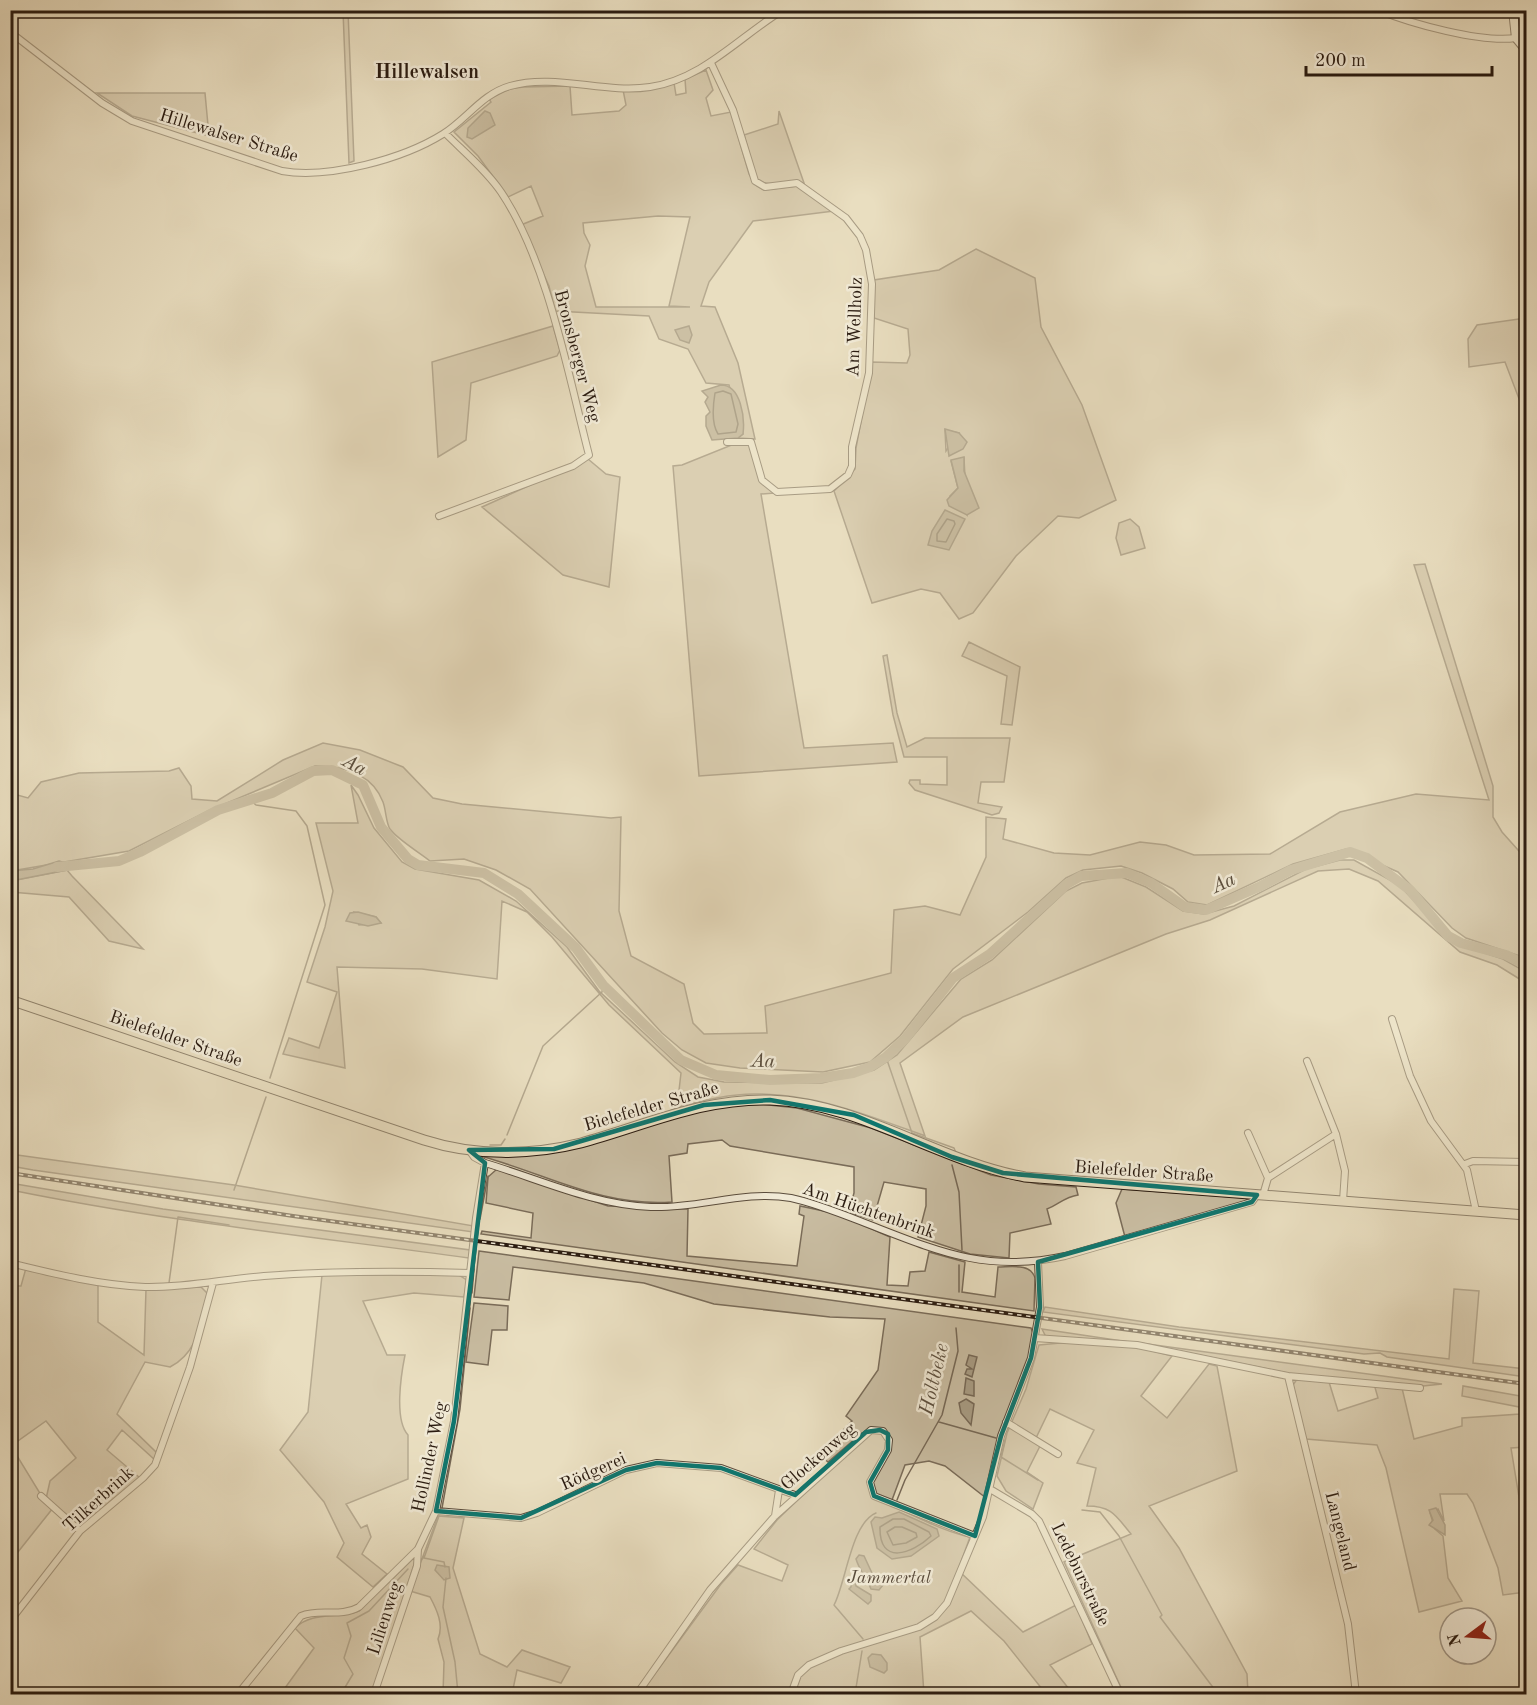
<svg xmlns="http://www.w3.org/2000/svg" width="1537" height="1705" font-family="'Old Standard TT',serif">
<style>
.green{fill:#c9bda2;stroke:#7a6c59;stroke-width:1.5;fill-rule:evenodd}
.water{fill:#a89c84;stroke:#766856;stroke-width:1.5}
.lines{fill:none;stroke-linecap:round;stroke-linejoin:round}
.shore{stroke:#695c4a;stroke-width:1.5}
.stream{stroke:#766856;stroke-width:1.5}
.river{stroke:#a89c84;stroke-width:10}
.street-casing{stroke:#5a4c3c;stroke-width:8}
.secondary-casing{stroke:#2a1b10;stroke-width:10}
.primary-casing{stroke:#2a1b10;stroke-width:11}
.street{stroke:#f1ead6;stroke-width:6}
.secondary{stroke:#f1ead6;stroke-width:8}
.primary{stroke:#e9dec0;stroke-width:9}
.rail-casing{stroke:#2a1b10;stroke-width:4}
.rail{stroke:#f1ead6;stroke-width:1.5;stroke-dasharray:4.5;stroke-linecap:butt}
.marked{fill:none;stroke:#0f766e;stroke-width:4.5;stroke-linejoin:round}
.labels{text-anchor:middle;stroke-width:5;stroke-linejoin:round;paint-order:stroke}
.street-label{font-size:18px;fill:#2a1b10;stroke:#f1ead6}
.park-label{font-size:18px;font-style:italic;fill:#5a4c3c;stroke:#f1ead6}
.neighbourhood-label{font-size:20px;font-weight:bold;fill:#2a1b10;stroke:#f1ead6}
.water-label{font-size:20px;font-style:italic;fill:#5c4f3e;stroke:#f1ead6}
</style>
<rect width="100%" height="100%" fill="#e9dec0"/>
<filter id="stains"><feTurbulence type="fractalNoise" baseFrequency=".00333" numOctaves="4"/><feColorMatrix values="0 0 0 0 .2 0 0 0 0 .09 0 0 0 0 .02 0 0 0 .5 -.17"/></filter>
<radialGradient id="worn" r=".72"><stop offset=".6" stop-color="#630" stop-opacity="0"/><stop offset="1" stop-color="#630" stop-opacity=".3"/></radialGradient>
<path class="green" d="M343 11H348L354 161 349 163Z
M706 70 713 90 706 98 711 116 731 112 749 174 757 186 764 190 797 186 834 211 753 221 709 282 701 306 715 307 738 363 755 439 738 438 743 434 729 385 706 383 688 349 659 339 649 316 555 311 549 286 521 225 543 216 531 186 508 197 478 156 454 132 491 102 489 99 509 89 523 87 570 86 572 115 619 111 626 105 623 90 674 83 676 95 686 93 685 79ZM658 216 690 217 669 306 690 307H596L585 266 590 245 584 233 583 223Z
M97 93H205L209 136 132 116Z
M779 111 804 183C788 177 772 189 757 180L744 135 778 124Z
M976 249 1035 278 1041 327 1082 405 1116 500 1079 518 1058 516 1016 556 973 613 959 619 940 593 921 589 872 603 834 491 855 469 856 448 872 362 907 363 910 355 908 329 874 318V280L939 270ZM945 430 959 433 946 451ZM964 458 967 515 950 496 958 488 951 461Z
M1526 318V417L1505 362 1469 367 1468 339 1477 325Z
M553 326 560 350 557 356 471 383 466 440 438 457 432 362Z
M739 442 749 443 760 481 776 493 761 494 804 748 893 743 897 762 699 776 673 466 682 465Z
M588 459 606 474 620 477 609 587 563 575 482 507Z
M1130 519 1139 527 1145 548 1121 555 1116 538 1119 523Z
M1425 564 1493 786V817L1502 832 1526 859V958L1466 938 1452 928 1398 872 1346 849 1293 864 1207 905 1188 902 1173 889 1142 873 1121 866 1083 870 1066 878 1028 912 953 969 900 1036 870 1062 823 1072 740 1068 706 1063 682 1050 662 1033 530 889 496 870 464 859 430 861C420 853 397 839 390 829 386 823 386 810 383 802 372 773 343 766 315 766L208 811 129 851 11 871 10 793 28 798 41 782 79 773 169 771 179 768 191 786 192 799 217 801 283 760 323 743 360 750 403 767 433 798 462 804 611 818 621 817 619 911 631 956 684 984 693 1023 704 1034 767 1033 765 1006 891 973 894 910 925 906 960 915 986 857V817L1006 819 1003 839 1054 853 1090 855 1140 842 1166 845 1194 855 1270 854 1340 812 1416 794 1489 800 1414 565Z
M969 642 1020 667 1012 725 1001 724 1007 676 962 656Z
M887 655 897 713 907 747 925 738H1010L1004 782H981L978 803 1002 807 999 813 992 815 915 790 909 783 910 780H920V784L947 785V757H904L893 715 883 656Z
M351 785 358 795 374 828 402 862 415 869 479 880 516 901 567 947 599 991 675 1062 698 1077 724 1082 822 1083 874 1070 897 1055 961 979 992 960 1066 891 1082 883 1119 876 1146 887 1183 911 1204 914 1234 906 1306 869 1340 860H1354L1399 885 1454 943 1503 959 1526 972V983L1497 965 1460 952 1378 881 1349 869 1318 871 1210 920 1166 934 963 1017 900 1063 925 1136C870 1116 814 1093 754 1094 727 1094 699 1101 672 1109L678 1099 681 1073 609 1005 552 937 527 912 502 901 497 979 422 969 337 967 345 1068 283 1054 289 1038 319 1048 337 992 307 982 325 927 333 891 316 823H358ZM354 912 376 917 381 923 359 925Z
M67 870 72 876 143 949 109 941 69 897 11 892 10 881Z
M749 1103 797 1108 871 1128 991 1175 1039 1184 1076 1187 1078 1195C1065 1197 1059 1204 1047 1209L1051 1224 1010 1233 1009 1258 970 1254 918 1237 926 1206V1189L884 1182 873 1220 849 1212 854 1193V1167L730 1146 722 1140 688 1144 687 1153 669 1156 672 1202C602 1207 549 1175 484 1157V1155L521 1156 700 1110Z
M10 1154 234 1185 474 1226 473 1232 33 1170 11 1166Z
M497 1169 608 1206 688 1209 687 1256 797 1266 804 1216 799 1214 800 1206 838 1214 890 1237 887 1285 908 1286 910 1272 925 1271 929 1252 965 1262 962 1292 995 1297 998 1267C1011 1267 1031 1263 1035 1278L1034 1311 481 1234 482 1231 531 1238 533 1213 486 1203 488 1177Z
M10 1183 163 1209 470 1250 469 1258C316 1237 162 1221 11 1190Z
M1122 1189 1246 1198 1247 1201 1125 1237 1116 1203Z
M479 1251 1031 1328 1034 1336 1028 1360 1004 1421 986 1498 945 1466 929 1461 905 1465 892 1500 887 1504C915 1515 941 1531 970 1537L958 1570 1023 1632 1076 1605 1092 1644 1050 1665 1073 1694H1046L1004 1641 971 1611 920 1637 924 1694H640L721 1584 738 1565 782 1581 788 1565 754 1549 777 1520 865 1435 862 1433 828 1462 820 1455 849 1424 852 1421 846 1416 878 1370 885 1319 830 1317 714 1304 644 1283 513 1267 509 1300 474 1297Z
M26 1268 98 1285V1322L144 1355 146 1289 201 1287 208 1294C200 1323 199 1352 170 1367L145 1362 117 1414 158 1454 155 1460 122 1430 107 1450 140 1478 82 1526 46 1499 50 1481 76 1458 46 1421 11 1446 44 1500 53 1508 10 1562 11 1286H21Z
M322 1275H459L467 1280 464 1297 414 1293 363 1301 387 1355H405C401 1375 394 1420 408 1435V1479L346 1504 361 1528 367 1525 371 1537 362 1554 387 1574 373 1587 337 1557 344 1543 324 1502 280 1450 308 1412Z
M1454 1289 1479 1291 1473 1363 1526 1369V1377L1387 1357 1380 1353 1364 1354 1043 1312 1045 1307 1179 1327 1449 1359Z
M474 1303 508 1306 507 1330H492L488 1365 466 1362Z
M1042 1329 1129 1342 1046 1337Z
M1071 1342 1137 1347 1172 1356 1141 1396 1167 1418 1209 1364 1217 1366 1237 1471 1149 1506 1179 1548 1247 1674 1248 1694H1124L1064 1562 1131 1534C1116 1516 1112 1506 1087 1506L1096 1468 1077 1463 1094 1430 1050 1409 1036 1438 1040 1446 1027 1472 1043 1483 1033 1509 1006 1491 997 1476 1007 1433 1026 1389 1039 1345Z
M1140 1343 1442 1384 1423 1386 1302 1376Z
M1297 1379 1329 1382 1338 1411 1378 1398 1374 1384 1402 1388 1414 1439 1462 1426V1418L1520 1414 1519 1407 1462 1396 1463 1386 1526 1397V1447L1511 1448 1526 1540V1592L1503 1595 1498 1568 1473 1503 1467 1494H1440L1444 1521 1438 1509 1430 1513 1435 1529 1443 1536 1448 1578 1462 1601 1419 1612 1386 1468 1377 1445 1306 1439 1293 1385Z
M438 1516 464 1518 453 1568 480 1654 507 1667 522 1650 570 1667 561 1683 517 1670 512 1694H443L444 1662 438 1639C444 1625 437 1610 430 1597L410 1591Z
M417 1555 373 1694H285L282 1692 314 1648 295 1628C312 1611 338 1619 359 1611Z"/>
<path class="water" d="M485 111 490 113 495 125 472 139 467 137 468 128Z
M689 326 692 335 689 343 680 340 675 330Z
M721 385C741 385 745 418 743 434L738 438 712 440 706 426V416L710 412 705 402 708 397 702 391Z
M945 429 959 433 967 442 963 449 949 456Z
M964 457V471L979 508 967 515 949 506 947 500 958 488 951 460Z
M945 510 965 519 949 550 928 545 932 531Z
M59 861 69 864 67 870 11 881V871L33 869Z
M358 912 376 917 381 923 368 926 346 921 350 913Z
M969 1355 977 1357 972 1377 965 1374 967 1369H972L966 1365Z
M966 1378 974 1381V1396L964 1394Z
M966 1399 974 1404 971 1425 961 1413 959 1403Z
M1436 1508 1445 1525V1535L1429 1525 1433 1520 1429 1510Z
M899 1512 937 1529 939 1536 911 1556 892 1559 877 1548 871 1522 875 1517 882 1518Z
M859 1555 864 1556 872 1573 882 1580 883 1585 879 1590 871 1589C867 1578 860 1572 856 1559Z
M437 1565 449 1567 450 1578 444 1580 435 1570Z
M854 1577 856 1586 871 1595V1601L868 1604 849 1589 851 1587V1578Z
M872 1654 881 1655 887 1663V1670L884 1673 870 1667 868 1658Z"/>
<g class="lines">
<path class="shore" d="M723 391 731 394 738 424 736 432 718 434C711 423 713 405 715 393Z
M947 519 954 521 955 524 946 542 937 541V534Z
M893 1519H904L929 1532 931 1536C912 1554 879 1566 880 1527Z
M895 1527H902L916 1533 917 1537 906 1543 893 1545 887 1532Z"/>
<path class="stream" d="M250 800 256 805 296 811 307 826 325 905 270 1078
M886 1057 912 1133 954 1148 956 1153
M507 1135 543 1046 602 992 603 985
M490 1145H501L505 1139
M952 1165 959 1192 962 1250
M234 1190 266 1097
M480 1219 488 1176
M169 1283 178 1217 229 1225
M959 1292V1265
M472 1293 474 1269
M939 1422 996 1438
M1005 1440 1001 1457 1038 1480
M897 1500 905 1480 942 1415 958 1351 956 1328
M442 1508 460 1409 470 1308
M1082 1510 1100 1512 1119 1536 1162 1615 1160 1617 1218 1694
M439 1516 424 1558 444 1562 445 1567
M420 1562 424 1556
M446 1578 443 1607 455 1662 458 1694
M863 1639 834 1605C846 1583 851 1523 876 1513
M341 1694 353 1674 344 1658 351 1636 347 1623 369 1611 408 1569
M855 1694 862 1651"/>
<path class="river" d="M57 867 119 861 140 852 218 810 272 793 313 771 332 770 363 785 381 827 408 859 418 865 484 873 518 894 576 948 603 985 681 1060 716 1075 770 1080 821 1078 853 1073 870 1067 886 1057 905 1039 953 978 990 954 1067 884 1081 876 1127 873 1151 883 1185 907 1206 910 1261 886 1291 870 1350 852 1367 858 1410 890 1448 936 1461 943 1506 955 1526 965"/>
<defs>
<path id="street" d="M1378 10C1412 24 1481 43 1516 38
M10 32 102 103 132 121 282 171C329 179 403 159 443 134 467 119 482 94 510 86 555 73 604 94 650 87 703 79 739 37 783 10
M711 63 733 110 755 181 765 187 797 183 846 218 860 236 866 250 872 284 869 373 852 447V466L848 475 830 489 777 492 762 480 751 442H727
M439 516 573 466 589 455C568 374 548 262 501 192 486 170 464 152 445 133
M1392 1019 1410 1076 1431 1121 1467 1170 1476 1211
M1307 1061 1336 1134 1345 1171 1343 1201
M1248 1133 1268 1178
M469 1150 474 1157 485 1163C539 1179 594 1205 651 1207 698 1209 743 1190 791 1198 814 1203 837 1212 860 1221 933 1249 984 1274 1065 1256L1252 1202 1257 1195
M1465 1164 1473 1161 1526 1162
M1263 1195 1268 1178 1336 1134
M10 1263C55 1274 99 1285 145 1287 186 1288 224 1279 264 1276 332 1271 401 1271 470 1273
M1035 1338 1137 1345 1288 1376 1348 1624 1356 1694
M1288 1376 1420 1388
M1006 1422 1058 1454
M990 1489 1032 1514 1039 1521 1120 1694
M41 1496 80 1531
M436 1511 521 1518 537 1513 626 1470 657 1463 721 1468 795 1495
M775 1516 779 1490
M10 1621 80 1531 143 1478 155 1465 190 1367 213 1283
M238 1694 301 1616C320 1608 340 1618 359 1607L418 1549 436 1511 454 1421 476 1218 485 1163
M374 1694 417 1566 418 1549
M637 1694 710 1590 775 1516 871 1430 883 1431 889 1440 888 1450 870 1482 874 1496 975 1536
M791 1694 798 1675 809 1665 841 1651 919 1627 935 1617 947 1603 983 1517 1001 1436 1031 1358 1040 1307 1038 1262"/>
<path id="secondary" d="M1513 10 1516 38 1526 50"/>
<path id="primary" d="M10 1000 424 1140C474 1156 529 1156 581 1143 644 1126 702 1098 770 1100 861 1103 937 1161 1025 1177L1526 1215"/>
</defs>
<use href="#street" class="street-casing"/>
<use href="#secondary" class="secondary-casing"/>
<use href="#primary" class="primary-casing"/>
<use href="#street" class="street"/>
<use href="#secondary" class="secondary"/>
<use href="#primary" class="primary"/>
<defs>
<path id="rail" d="M10 1173 293 1216 1526 1384"/>
</defs>
<use href="#rail" class="rail-casing"/>
<use href="#rail" class="rail"/>
</g>
<path d="M0 0H1537V1705H0ZM770 1100 854 1115 952 1157 1003 1173 1257 1195 1252 1202 1038 1262 1040 1307 1031 1358 1001 1436 975 1536 874 1496 870 1482 888 1450V1434L880 1430 866 1432 795 1495 721 1468 657 1463 626 1470 521 1518 436 1511 454 1421 485 1163 469 1150 554 1149 704 1105Z" fill="#e9dec0" fill-opacity=".55" fill-rule="evenodd"/>
<path class="marked" d="M770 1100 854 1115 952 1157 1003 1173 1257 1195 1252 1202 1038 1262 1040 1307 1031 1358 1001 1436 975 1536 874 1496 870 1482 888 1450V1434L880 1430 866 1432 795 1495 721 1468 657 1463 626 1470 521 1518 436 1511 454 1421 485 1163 469 1150 554 1149 704 1105Z"/>
<g class="labels">
<g class="street-label">
<text transform="translate(229 135) rotate(17)" y="6">Hillewalser Straße</text>
<text transform="translate(854 327) rotate(-88)" y="6">Am Wellholz</text>
<text transform="translate(578 356) rotate(75)" y="6">Bronsberger Weg</text>
<text transform="translate(176 1038) rotate(19)" y="6">Bielefelder Straße</text>
<text transform="translate(651 1106) rotate(-16)" y="6">Bielefelder Straße</text>
<text transform="translate(1144 1171) rotate(4)" y="6">Bielefelder Straße</text>
<text transform="translate(869 1210) rotate(19)" y="6">Am Hüchtenbrink</text>
<text transform="translate(818 1456) rotate(-41)" y="6">Glockenweg</text>
<text transform="translate(429 1457) rotate(-78)" y="6">Hollinder Weg</text>
<text transform="translate(593 1471) rotate(-24)" y="6">Rödgerei</text>
<text transform="translate(98 1499) rotate(-42)" y="6">Tilkerbrink</text>
<text transform="translate(1341 1531) rotate(76)" y="6">Langeland</text>
<text transform="translate(1081 1574) rotate(64)" y="6">Ledeburstraße</text>
<text transform="translate(384 1618) rotate(-72)" y="6">Lilienweg</text>
</g>
<g class="park-label">
<text x="889" y="1583">Jammertal</text>
</g>
<g class="neighbourhood-label">
<text x="427" y="78">Hillewalsen</text>
</g>
<g class="water-label">
<text transform="translate(355 764) rotate(28)" y="7">Aa</text>
<text transform="translate(1223 882) rotate(-25)" y="7">Aa</text>
<text transform="translate(763 1060) rotate(2)" y="7">Aa</text>
<text transform="translate(933 1379) rotate(-77)" y="7">Holtbeke</text>
</g>
</g>
<rect width="1537" height="1705" fill="none" stroke="#e9dec0" stroke-width="36"/>
<rect x="12" y="12" width="1513" height="1681" fill="none" stroke="#2a1b10" stroke-width="3"/>
<rect x="18" y="18" width="1501" height="1669" fill="none" stroke="#2a1b10" stroke-width="1.5"/>
<g transform="translate(1468 1636) rotate(254)"><circle r="28" fill="#f1ead6" stroke="#a19787" stroke-width="1.5"/>
<path d="M0-4.5L10 22L0 15L-10 22Z" fill="#8f2418"/>
<text y="-9" font-size="16" font-weight="bold" text-anchor="middle" fill="#2a1b10">N</text>
</g>
<path d="M1306 66v9h186v-9" fill="none" stroke="#2a1b10" stroke-width="3"/>
<text x="1315" y="66" font-size="18" fill="#2a1b10" stroke="#f1ead6" stroke-width="4.5" paint-order="stroke">200 m</text>
<rect width="100%" height="100%" filter="url(#stains)"/>
<rect width="100%" height="100%" fill="url(#worn)"/>
</svg>
